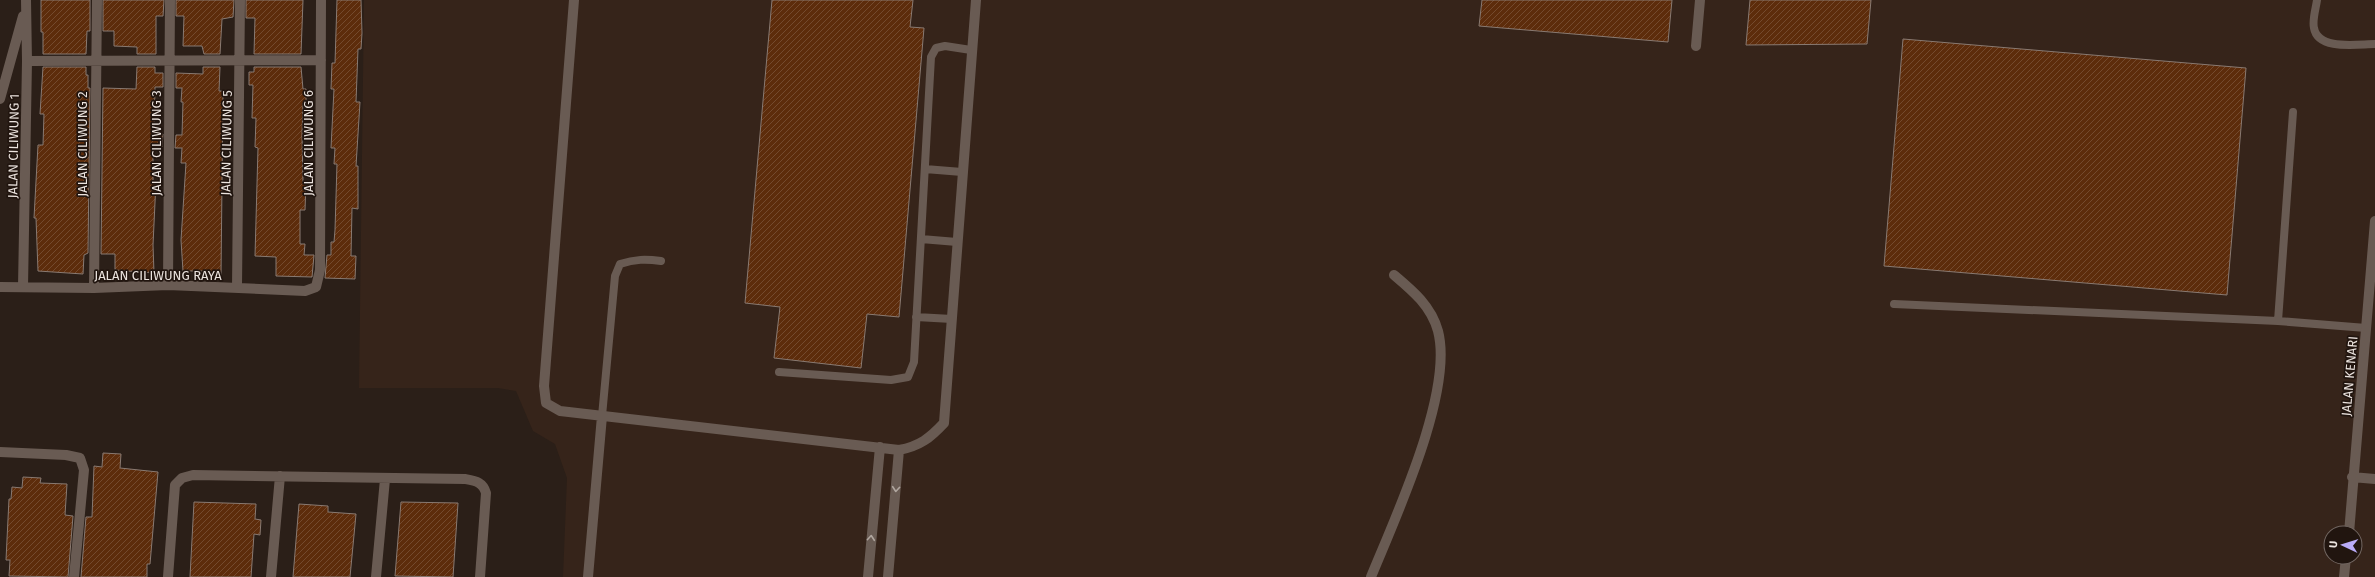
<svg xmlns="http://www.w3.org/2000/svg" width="2375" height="577" font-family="'Fira Sans',sans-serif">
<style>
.built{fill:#36241a;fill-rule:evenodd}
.building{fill:url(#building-hatch);stroke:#897a72}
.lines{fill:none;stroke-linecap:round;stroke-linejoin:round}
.service{stroke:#695b53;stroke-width:8}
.minor{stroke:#695b53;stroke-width:10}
.oneway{stroke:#b0a69f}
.labels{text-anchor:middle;stroke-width:3.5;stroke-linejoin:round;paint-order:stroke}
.street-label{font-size:13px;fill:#ebe3de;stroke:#21150f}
</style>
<defs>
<pattern id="building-hatch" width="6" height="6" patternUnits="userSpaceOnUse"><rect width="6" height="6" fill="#5d2c0b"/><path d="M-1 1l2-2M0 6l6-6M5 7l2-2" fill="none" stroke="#744a2e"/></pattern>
</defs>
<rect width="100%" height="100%" fill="#2b1f18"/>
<path class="built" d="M364 0H2375V577H563L567 478 555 444 533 431 516 391 498 388H359ZM2331 533H2355V557H2331Z"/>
<path class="building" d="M41 0H90V31H87L86 54H43V32H41Z
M103 0H164L163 16H156V54H137V47L114 46V31H103Z
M176 0H234L233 17 222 19 220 54H204L202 46H183L184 16H176Z
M246 0H303L301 54H254L255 18H246Z
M337 0H361L362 33 361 49H358L356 102H360L356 166H358V209L352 208 351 256H356L355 279 325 278 327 255H331V242H334L335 230 337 164H334L335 148H331L334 89H331L332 63H335Z
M772 0H913L910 27 924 28 899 317 867 314 861 368 774 358 780 307 745 303Z
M1482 0H1672L1668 42 1479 26Z
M1750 0H1871L1867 44 1746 45Z
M1903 39 2246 68 2227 295 1884 266Z
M43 67H86V75H88V88H90L88 253 84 255 83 274 38 271 36 218H34L38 145H43L44 114H40Z
M137 67H155V73H163V87H155L154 134H163L162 147H153V181H156L153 245 154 273 115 270V254H101L103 88 136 89Z
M203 67H220L219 91H223L221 275H204V271H183L181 240 186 163H181L182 148H175L176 135H182L183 102H181L182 88H176V73L203 74Z
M254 67H301L303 89H306V103H303L302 135 303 182H306L305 210H300V244H305L304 255H314L312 277 276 276V257L255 256 258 148 255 147 256 118H252L253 85H249V72H254Z
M103 453 121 454 120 468 158 472 150 564H147V577H81L86 517H92L94 466 102 467Z
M23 477 41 478 40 483 67 484 65 515 73 516 68 577 9 576 10 560H6L9 499H11L12 487 22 488Z
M194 502 256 504 255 519 261 520 260 535 254 534 251 577H190Z
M401 502 458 503 453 577 395 576Z
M299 504 328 506V512L356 514 350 577H293Z"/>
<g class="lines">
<path class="service" d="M2317 0C2316 8 2312 20 2314 28 2318 51 2358 44 2375 44
M925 169 962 172
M921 239 957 242
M1894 304 2278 321 2366 328
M916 317 952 319
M2278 321 2293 112
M779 372 891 380 908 377 914 362 931 57 936 48 945 46 971 50
M602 416 615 276 620 264C635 259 646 259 661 261"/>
<path class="minor" d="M574 0 544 386 546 403 560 411 899 450C920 446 930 438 944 423L976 0
M1696 46 1700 0
M27 61 321 60
M0 99 23 16
M168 285 170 0
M0 287 94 288 168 285 305 291 316 287 320 270 321 0
M23 287 27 61 26 0
M237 287 240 0
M94 288 97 0
M0 452 66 455 80 458 84 470 74 577
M2352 477 2375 479
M2349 533 2375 221
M168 577 175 485 182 478 193 475 465 479C476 481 483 482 486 493L480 577
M271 577 280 476
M376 577 385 479
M588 577 602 416
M868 577 880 447
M888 577 899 450
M1371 577C1395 518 1454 392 1438 331 1431 306 1413 291 1394 275
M2344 577 2346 557"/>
</g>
<defs><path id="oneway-chevron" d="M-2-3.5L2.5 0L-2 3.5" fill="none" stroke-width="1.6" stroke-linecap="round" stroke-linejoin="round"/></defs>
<g class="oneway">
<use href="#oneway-chevron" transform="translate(896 489) rotate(95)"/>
<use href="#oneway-chevron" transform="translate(871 538) rotate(-85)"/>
</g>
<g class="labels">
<g class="street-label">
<text transform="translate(156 143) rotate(-90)" y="5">JALAN CILIWUNG 3</text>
<text transform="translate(226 143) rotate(-89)" y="5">JALAN CILIWUNG 5</text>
<text transform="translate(308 143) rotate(-90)" y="5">JALAN CILIWUNG 6</text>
<text transform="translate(82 144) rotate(-90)" y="5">JALAN CILIWUNG 2</text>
<text transform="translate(13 146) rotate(-89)" y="5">JALAN CILIWUNG 1</text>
<text x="158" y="280">JALAN CILIWUNG RAYA</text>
<text transform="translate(2349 376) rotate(-85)" y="5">JALAN KENARI</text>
</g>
</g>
<g transform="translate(2343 545) rotate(274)"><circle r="19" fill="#21150f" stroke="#726762"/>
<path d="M0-3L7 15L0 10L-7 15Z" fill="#b9abf7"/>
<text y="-6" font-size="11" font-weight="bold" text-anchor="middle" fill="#ebe3de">U</text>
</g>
</svg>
